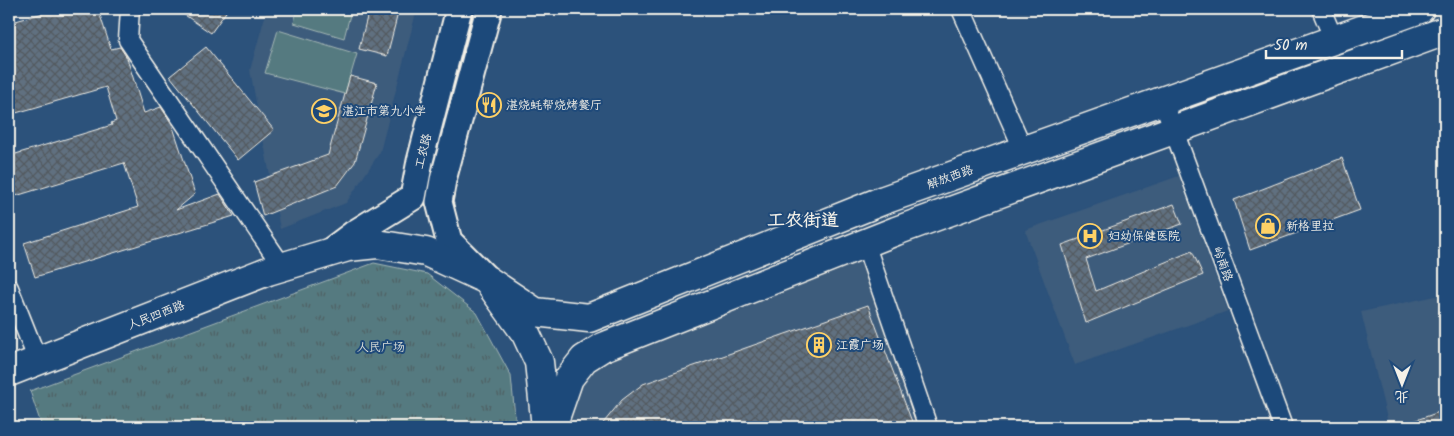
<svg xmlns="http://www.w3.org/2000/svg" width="1454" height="436" font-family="Kalam,'LXGW WenKai TC',sans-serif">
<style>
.built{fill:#3c5b7c}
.grass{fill:url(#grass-tufts);stroke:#a4b6b4}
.garden{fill:#557a80;stroke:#a4b6b4}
.building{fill:url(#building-cross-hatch);stroke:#f4f1e8}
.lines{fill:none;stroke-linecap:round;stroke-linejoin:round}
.street-casing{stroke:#f4f1e8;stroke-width:21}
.secondary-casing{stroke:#f4f1e8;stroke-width:29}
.primary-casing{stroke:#f4f1e8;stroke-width:31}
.street{stroke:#1f4a7a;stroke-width:18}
.secondary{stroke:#1f4a7a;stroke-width:25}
.primary{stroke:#1f4a7a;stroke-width:28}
.labels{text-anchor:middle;stroke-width:4;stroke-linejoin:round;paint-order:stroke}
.poi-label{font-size:12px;fill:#f4f1e8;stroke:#1f4a7a;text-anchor:start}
.street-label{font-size:12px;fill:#f4f1e8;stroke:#1f4a7a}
.park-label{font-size:12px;fill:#dcdfd8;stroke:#1f4a7a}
.district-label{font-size:18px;font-weight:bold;fill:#f4f1e8;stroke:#1f4a7a}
</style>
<defs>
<pattern id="grass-tufts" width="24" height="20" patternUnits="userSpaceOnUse" patternTransform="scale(1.25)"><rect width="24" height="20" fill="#557a80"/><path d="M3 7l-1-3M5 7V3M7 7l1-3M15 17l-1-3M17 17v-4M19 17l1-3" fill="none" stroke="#4f6163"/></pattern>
<pattern id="building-cross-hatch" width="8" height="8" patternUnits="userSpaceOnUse" patternTransform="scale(1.25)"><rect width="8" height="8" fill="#607080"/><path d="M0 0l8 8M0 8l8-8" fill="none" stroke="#535a60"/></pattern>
</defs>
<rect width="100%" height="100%" fill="#2c527b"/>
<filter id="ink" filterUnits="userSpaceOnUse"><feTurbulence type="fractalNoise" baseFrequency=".02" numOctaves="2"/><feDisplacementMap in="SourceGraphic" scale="10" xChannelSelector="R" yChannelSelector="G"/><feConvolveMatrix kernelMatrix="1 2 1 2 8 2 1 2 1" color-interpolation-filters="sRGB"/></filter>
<g filter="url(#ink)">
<path class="built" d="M267 9H417L380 152 346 203 280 229 250 70Z
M1179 176 1228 311 1075 365 1025 230Z
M860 258 921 427H563L578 386 604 361Z
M1445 294V427H1389L1361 312Z"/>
<path class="grass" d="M374 263 427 274 477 313 511 376 516 427H42L30 391Z"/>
<path class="garden" d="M297 9H342L351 11 344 38 294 23Z
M278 30 357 54 345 94 265 73Z"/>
<path class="building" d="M57 9H98L111 49 120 47 127 58 144 113 161 107 172 124 195 194 176 210 220 194 234 216 35 277 24 243 138 207 124 163 9 198V156L112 125 111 123 116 121 106 87 9 115V23Z
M176 9H228L211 33Z
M369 9H399L387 56 359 49Z
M206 47 274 130 238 160 170 76Z
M350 76 377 83 355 162 337 186 263 216 254 182 328 155Z
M1342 158 1360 210 1250 250 1234 200Z
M1174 204 1182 224 1086 259 1096 291 1192 251 1203 275 1086 323 1062 245Z
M868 305 914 427H600L622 400 643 384Z
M1445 410V427H1403L1402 425Z"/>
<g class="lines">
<defs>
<path id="street" d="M130 9 128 40 282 266
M961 9 1024 151
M1321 9 1334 40
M1163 101 1283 427
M865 243 928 427
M9 288 38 361"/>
<path id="secondary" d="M329 252 353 234 413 197 420 161 459 9
M486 278 449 241 439 202 443 180 489 9"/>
<path id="primary" d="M487 280 535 312 589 318 884 200 1420 9
M9 372 268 271 348 247 377 244 426 252 487 280 526 334 539 362 546 427
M552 427 569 378 584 359 603 347 896 231 1445 31"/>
</defs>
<use href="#street" class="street-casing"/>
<use href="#secondary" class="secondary-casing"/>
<use href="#primary" class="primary-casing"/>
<use href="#street" class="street"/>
<use href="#secondary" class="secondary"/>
<use href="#primary" class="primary"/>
</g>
</g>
<defs>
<symbol id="restaurant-ring" viewBox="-11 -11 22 22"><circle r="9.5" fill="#1f4a7a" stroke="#ffd166" stroke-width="1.5"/><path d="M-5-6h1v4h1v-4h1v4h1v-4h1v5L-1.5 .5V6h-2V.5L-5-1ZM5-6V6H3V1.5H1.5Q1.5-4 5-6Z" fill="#ffd166"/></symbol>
<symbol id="school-ring" viewBox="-11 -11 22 22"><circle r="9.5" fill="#1f4a7a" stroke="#ffd166" stroke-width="1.5"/><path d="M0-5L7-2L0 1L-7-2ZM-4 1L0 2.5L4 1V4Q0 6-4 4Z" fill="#ffd166"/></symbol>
<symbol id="shop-ring" viewBox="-11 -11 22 22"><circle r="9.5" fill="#1f4a7a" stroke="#ffd166" stroke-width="1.5"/><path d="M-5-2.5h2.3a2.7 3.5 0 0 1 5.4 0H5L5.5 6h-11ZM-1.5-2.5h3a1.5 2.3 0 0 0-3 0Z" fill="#ffd166"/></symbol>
<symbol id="hospital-ring" viewBox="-11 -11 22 22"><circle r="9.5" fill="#1f4a7a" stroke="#ffd166" stroke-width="1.5"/><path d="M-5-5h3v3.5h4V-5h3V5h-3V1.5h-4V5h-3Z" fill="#ffd166"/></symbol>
<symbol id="building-ring" viewBox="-11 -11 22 22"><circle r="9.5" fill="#1f4a7a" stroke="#ffd166" stroke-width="1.5"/><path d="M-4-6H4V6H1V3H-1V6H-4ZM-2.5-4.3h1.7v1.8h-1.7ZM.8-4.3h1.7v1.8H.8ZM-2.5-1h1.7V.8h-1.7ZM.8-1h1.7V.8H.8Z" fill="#ffd166"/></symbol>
</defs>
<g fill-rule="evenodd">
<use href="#restaurant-ring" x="475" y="91" width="28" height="28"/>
<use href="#school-ring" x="310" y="97" width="28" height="28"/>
<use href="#shop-ring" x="1254" y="212" width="28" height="28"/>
<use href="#hospital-ring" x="1076" y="222" width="28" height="28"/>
<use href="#building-ring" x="805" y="331" width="28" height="28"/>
</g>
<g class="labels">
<g class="poi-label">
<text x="506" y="109">湛烧蚝帮烧烤餐厅</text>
<text x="342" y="115">湛江市第九小学</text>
<text x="1286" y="230">新格里拉</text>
<text x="1108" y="240">妇幼保健医院</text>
<text x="836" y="349">江霞广场</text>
</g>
<g class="street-label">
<text transform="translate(423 151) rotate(-76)" y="4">工农路</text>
<text transform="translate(950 177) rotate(-20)" y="4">解放西路</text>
<text transform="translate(1223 264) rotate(70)" y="4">岭南路</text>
<text transform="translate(156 315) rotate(-21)" y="4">人民四西路</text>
</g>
<g class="park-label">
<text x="381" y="351">人民广场</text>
</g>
<g class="district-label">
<text x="803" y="226">工农街道</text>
</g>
</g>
<rect width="1454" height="436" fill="none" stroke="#1f4a7a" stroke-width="30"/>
<rect x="15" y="15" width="1424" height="406" fill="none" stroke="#f4f1e8" stroke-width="2" filter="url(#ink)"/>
<g transform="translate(1402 384) rotate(180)" stroke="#1f4a7a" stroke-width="4" paint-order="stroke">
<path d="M0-4L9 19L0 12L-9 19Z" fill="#f4f1e8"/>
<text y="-8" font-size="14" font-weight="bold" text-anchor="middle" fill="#f4f1e8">北</text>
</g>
<path d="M1266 50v8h136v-8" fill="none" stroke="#f4f1e8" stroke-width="2.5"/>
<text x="1274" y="50" font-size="15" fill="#f4f1e8" stroke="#1f4a7a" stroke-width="4" paint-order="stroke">50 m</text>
</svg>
